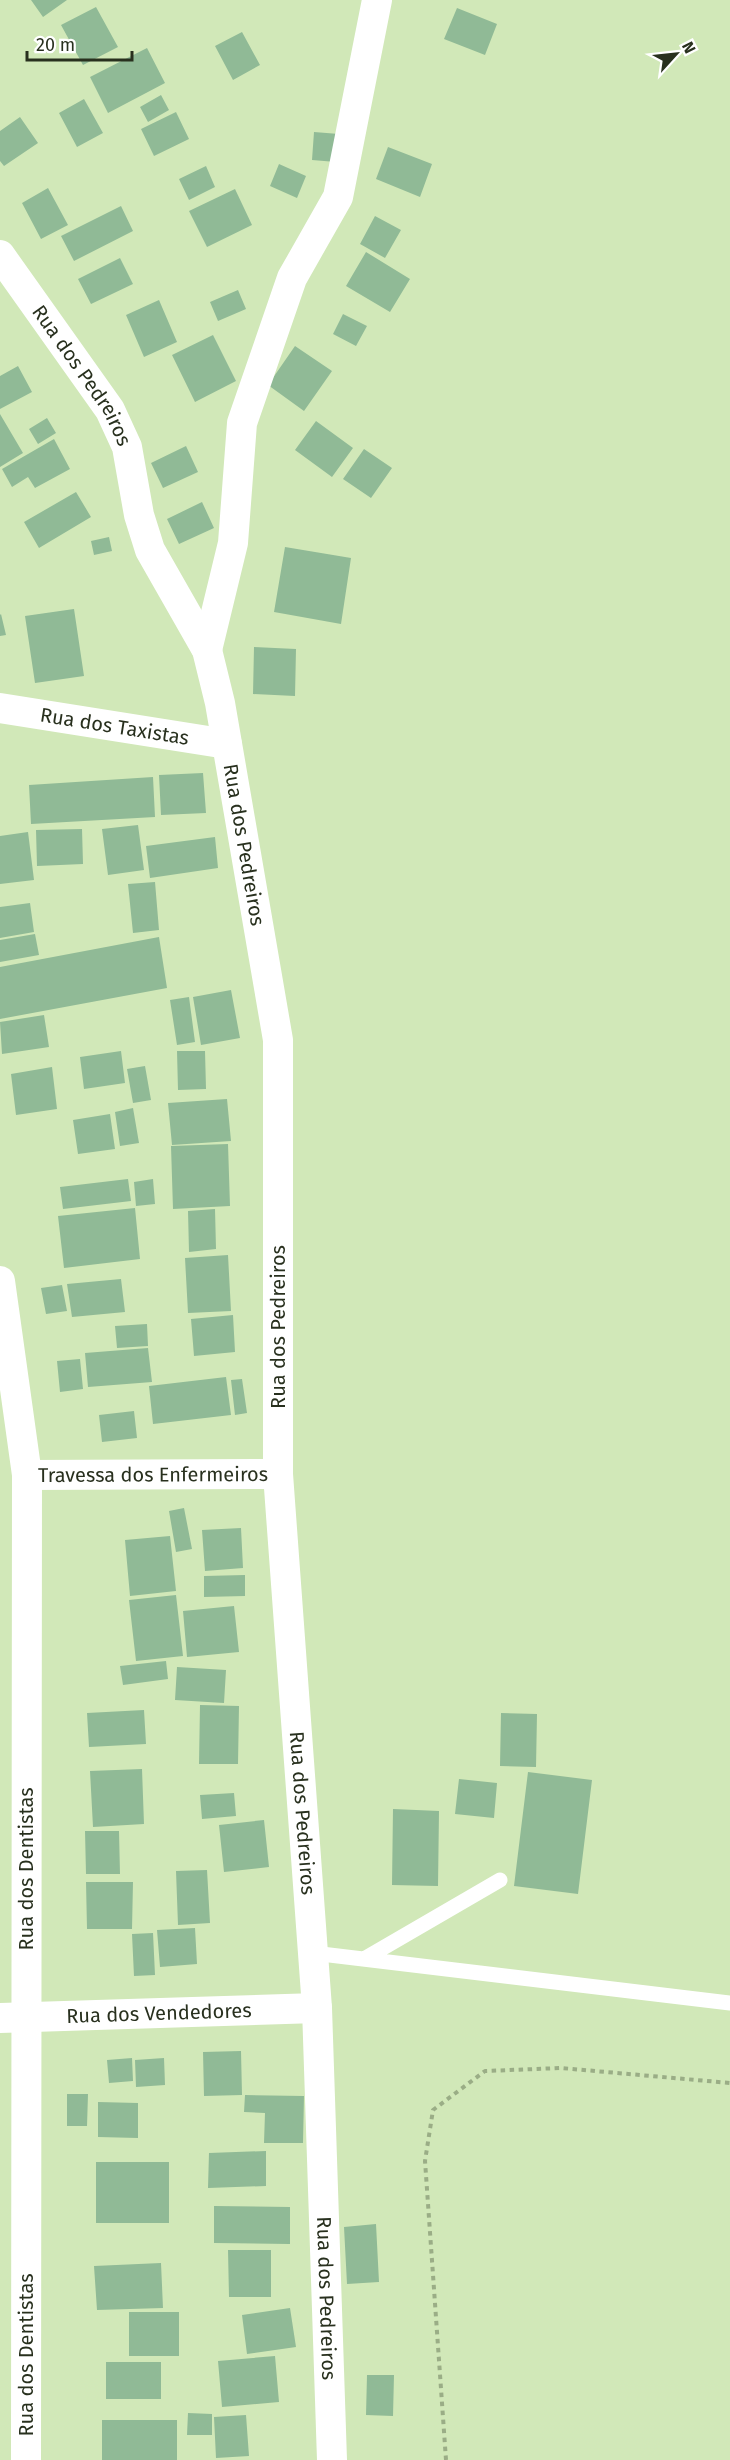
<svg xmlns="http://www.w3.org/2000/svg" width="730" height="2460" font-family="'Fira Sans',sans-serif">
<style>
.building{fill:#90ba96}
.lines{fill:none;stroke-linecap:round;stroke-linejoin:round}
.path{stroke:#9aad86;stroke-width:4;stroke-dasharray:4.5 4.5;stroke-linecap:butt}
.service{stroke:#fff;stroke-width:15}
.minor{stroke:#fff;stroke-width:30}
.labels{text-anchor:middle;stroke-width:4.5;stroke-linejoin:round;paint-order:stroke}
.street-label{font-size:20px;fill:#28301e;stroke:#fff}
</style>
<rect width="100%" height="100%" fill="#d1e8b8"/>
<path class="building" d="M31 0H67L43 17Z
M96 7 118 47 83 65 61 25Z
M457 8 497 24 485 55 444 39Z
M242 32 260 65 233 80 215 46Z
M147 48 165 83 108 113 90 77Z
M161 95 169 110 148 122 140 107Z
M84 99 103 133 77 147 59 113Z
M176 112 189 139 154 156 141 129Z
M20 117 38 143 4 166 0 161V131Z
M314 132 339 134 336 162 312 160Z
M388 147 432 164 420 197 376 179Z
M279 164 306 176 297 198 270 186Z
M206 166 215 187 189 200 179 179Z
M48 188 68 225 41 239 22 203Z
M235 189 252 225 207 247 189 211Z
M121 206 133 231 74 261 61 236Z
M375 216 401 230 385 258 360 244Z
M366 252 410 279 390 312 346 286Z
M120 258 133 284 91 304 78 279Z
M238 290 246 309 218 321 210 302Z
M159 300 177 342 144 357 126 315Z
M343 314 367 326 356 346 333 334Z
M213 335 236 381 195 402 172 355Z
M295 346 332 371 304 411 268 385Z
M18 366 32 392 0 409V376Z
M0 414 23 453 0 467Z
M47 418 56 433 38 444 29 429Z
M316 421 353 448 332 477 295 450Z
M54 439 70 469 35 488 28 477 12 487 2 469Z
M186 446 198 472 163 488 151 463Z
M364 449 392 468 371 498 343 479Z
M76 492 91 517 39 548 24 522Z
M202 502 214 528 179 544 167 519Z
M109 537 112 551 94 555 91 541Z
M285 547 351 558 341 624 274 612Z
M74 609 84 676 35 683 25 616Z
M1 614 6 635 0 636V615Z
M254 647 296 649 295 696 253 694Z
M203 773 206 813 161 815 159 775Z
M153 777 155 817 31 824 29 785Z
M138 825 144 870 108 875 102 829Z
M82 829 83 864 37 866 36 830Z
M28 832 34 880 0 884V836Z
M215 837 218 868 150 878 146 846Z
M155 882 159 930 133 933 128 884Z
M30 903 34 932 0 938V907Z
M35 934 39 955 0 962V940Z
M159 937 167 988 0 1019V967Z
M231 990 240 1038 201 1045 193 997Z
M189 997 195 1042 177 1045 170 1000Z
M44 1015 49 1047 2 1054 0 1022Z
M121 1051 125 1083 84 1089 80 1057Z
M177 1051H205L206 1089 178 1090Z
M145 1066 151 1100 133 1103 127 1069Z
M52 1067 57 1109 16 1115 11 1074Z
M227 1099 231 1141 172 1145 168 1103Z
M133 1108 139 1143 120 1146 115 1112Z
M110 1114 115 1149 78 1154 73 1120Z
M228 1144 230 1206 173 1209 171 1146Z
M128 1179 131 1201 63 1209 60 1187Z
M153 1179 155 1204 136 1206 134 1182Z
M135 1208 140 1259 64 1268 58 1216Z
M215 1209 216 1249 189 1252 188 1211Z
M228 1255 231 1311 188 1313 185 1258Z
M121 1279 125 1312 72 1317 67 1284Z
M62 1285 67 1311 46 1314 41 1288Z
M233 1315 235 1352 194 1356 191 1319Z
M147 1324 148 1346 117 1348 115 1326Z
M148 1348 152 1382 88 1387 85 1353Z
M80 1359 83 1389 60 1392 57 1361Z
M226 1377 231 1415 153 1424 149 1386Z
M242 1379 247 1413 235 1415 231 1380Z
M134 1411 137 1438 102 1442 99 1415Z
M184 1508 192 1549 176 1552 169 1511Z
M241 1528 243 1568 205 1571 202 1530Z
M170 1536 176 1591 130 1596 125 1540Z
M245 1575V1596L204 1597V1576Z
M176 1595 183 1656 136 1661 129 1600Z
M234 1606 239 1652 187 1657 183 1611Z
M166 1661 168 1679 123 1685 120 1666Z
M177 1667 226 1670 224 1703 175 1700Z
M200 1705 239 1706 238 1764H199Z
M144 1710 146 1744 89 1747 87 1713Z
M501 1713 537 1714 536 1767 500 1766Z
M142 1769 144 1824 93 1827 90 1771Z
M528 1772 592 1780 578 1894 514 1886Z
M459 1779 497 1783 494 1818 455 1814Z
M234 1793 236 1816 202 1819 200 1795Z
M393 1809 439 1811 438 1886 392 1885Z
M264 1820 269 1867 224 1872 219 1825Z
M85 1831H119L120 1874H86Z
M207 1870 210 1923 178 1925 176 1871Z
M86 1882H133L132 1929H87Z
M195 1928 197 1964 160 1967 157 1930Z
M153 1933 155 1975 134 1976 132 1934Z
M241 2051 242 2095 204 2096 203 2052Z
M132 2058 133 2081 109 2083 107 2060Z
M164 2058 165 2085 136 2087 135 2060Z
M67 2094H88L87 2126H67Z
M245 2095 304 2096 303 2143H264L265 2113 244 2112Z
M98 2102 138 2103V2138L98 2137Z
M266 2151V2186L208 2188 209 2153Z
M96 2162H169V2223H96Z
M214 2206 290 2207V2244L214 2243Z
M376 2224 379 2282 347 2284 344 2227Z
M228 2250H271V2297H229Z
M161 2263 163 2308 97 2310 94 2266Z
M290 2308 296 2347 247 2354 242 2315Z
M129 2312H179V2356H129Z
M275 2356 279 2402 222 2407 218 2361Z
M106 2362H161V2399H106Z
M367 2375H394L393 2416 366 2415Z
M188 2413 212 2414V2435H187Z
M246 2415 249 2456 216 2458 214 2417Z
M102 2420H177V2460H102Z"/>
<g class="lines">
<path class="path" d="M446 2460 425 2161 433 2110 485 2071 561 2068 730 2083"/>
<path class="service" d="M313 1953 730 2003
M364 1959 500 1880"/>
<g class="minor">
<path id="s1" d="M0 255 110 410 127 447 139 515 150 550 207 650 220 703 278 1040V1474L317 2008 332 2460"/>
<path d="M207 650 233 543 242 423 292 278 338 197 377 0"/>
<path id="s2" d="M0 708 227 744"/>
<path d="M0 1281 27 1475 26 2460"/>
<path id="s3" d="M27 1475 278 1474"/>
<path id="s4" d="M0 2018 317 2008"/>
</g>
</g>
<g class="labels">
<g class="street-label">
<text dy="7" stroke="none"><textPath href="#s1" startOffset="146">Rua dos Pedreiros</textPath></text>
<text dy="7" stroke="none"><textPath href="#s2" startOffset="116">Rua dos Taxistas</textPath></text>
<text dy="7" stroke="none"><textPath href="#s1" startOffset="650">Rua dos Pedreiros</textPath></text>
<text transform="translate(278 1327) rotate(-90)" y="7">Rua dos Pedreiros</text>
<text dy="7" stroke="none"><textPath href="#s3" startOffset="126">Travessa dos Enfermeiros</textPath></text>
<text dy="7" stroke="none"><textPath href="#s1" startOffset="1622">Rua dos Pedreiros</textPath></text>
<text transform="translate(26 1869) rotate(-90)" y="7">Rua dos Dentistas</text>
<text dy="7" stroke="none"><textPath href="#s4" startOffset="159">Rua dos Vendedores</textPath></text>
<text dy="7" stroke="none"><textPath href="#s1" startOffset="2108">Rua dos Pedreiros</textPath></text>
<text transform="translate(26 2355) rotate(-90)" y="7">Rua dos Dentistas</text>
</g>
</g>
<g transform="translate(676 54) rotate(63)" stroke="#ffffff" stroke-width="4.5" paint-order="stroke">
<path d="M0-4.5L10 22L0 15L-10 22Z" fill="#28301e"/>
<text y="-9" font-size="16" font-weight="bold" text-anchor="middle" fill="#28301e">N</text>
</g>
<path d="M27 51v9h105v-9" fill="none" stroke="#28301e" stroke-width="3"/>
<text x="36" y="51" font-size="18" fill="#28301e" stroke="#ffffff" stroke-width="4.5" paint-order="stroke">20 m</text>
</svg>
